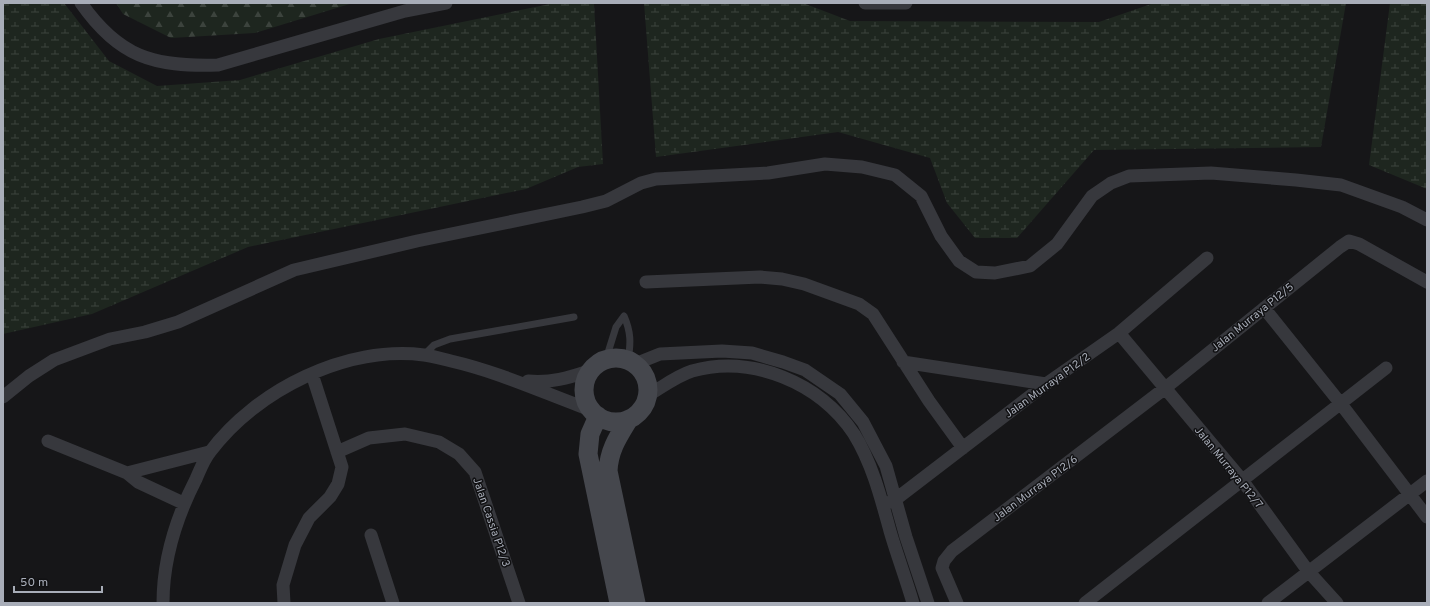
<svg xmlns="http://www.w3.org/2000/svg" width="1430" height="606" font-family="Overpass,sans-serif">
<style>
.forest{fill:url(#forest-firs)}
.wetland{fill:url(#wetland-marsh)}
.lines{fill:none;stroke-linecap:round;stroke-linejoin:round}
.lane{stroke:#37383d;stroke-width:7}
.street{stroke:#37383d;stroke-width:13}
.secondary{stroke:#45474d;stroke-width:19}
.labels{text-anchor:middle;stroke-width:3;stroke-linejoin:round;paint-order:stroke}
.street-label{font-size:11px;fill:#a8adb8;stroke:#111113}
</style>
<defs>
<pattern id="forest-firs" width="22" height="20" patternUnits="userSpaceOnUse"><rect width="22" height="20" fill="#1e261f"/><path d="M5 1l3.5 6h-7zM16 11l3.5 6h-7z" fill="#3c433d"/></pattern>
<pattern id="wetland-marsh" width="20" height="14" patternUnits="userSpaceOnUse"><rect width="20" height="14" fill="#1e261f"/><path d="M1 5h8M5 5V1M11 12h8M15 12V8" fill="none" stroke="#3c433d"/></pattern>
</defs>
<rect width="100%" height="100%" fill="#161618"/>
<path class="forest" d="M116 3H353L255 33 171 38 123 14Z"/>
<path class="wetland" d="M3 3H64L109 61 157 86 240 80 379 39 555 3H594L603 164 578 167 526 189 248 247 92 314 3 334Z
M644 3H803L850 21 1099 22 1154 3H1346L1321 147 1094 150 1017 238H975L947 203 930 158 838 132 656 157Z
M1390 3H1427V189L1369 165Z"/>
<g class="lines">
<path class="lane" d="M424 355 434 345 450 339 574 317
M606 359 616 327 624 316C631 332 631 343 628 360"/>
<path class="street" d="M81 3C119 57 153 67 218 65L405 11 446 3
M865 3H906
M646 282 760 277 782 279 804 284 859 304 873 314 929 401 963 448
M1264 308 1341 404 1427 517
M1119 333 1242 480 1308 571 1337 603
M903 362 1046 384
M635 364 660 354 722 351 752 353 783 362 805 370 840 394 863 422 886 466 906 537 928 603
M528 381C551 383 568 378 589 371
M647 396C661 388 676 376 692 371 752 354 820 383 854 434 872 463 881 498 890 531 897 555 906 579 913 603
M3 397 29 376 54 360 110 339 145 332 178 322 294 270 417 241 582 207 606 201 641 183 656 179 768 173 825 164 862 167 895 175 921 196 941 236 959 261 976 272 995 273 1030 266 1057 244 1092 196 1111 183 1129 176 1211 173 1296 180 1341 185 1402 207 1427 220
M48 441 127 473 138 482 183 503
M337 452 369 438 405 434 439 442 459 454 475 472 519 603
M127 473 209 452
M890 502 896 499 1046 384 1119 333 1207 258
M371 535 393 603
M163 603C163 558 176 518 196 479 200 470 204 459 210 452 256 390 347 345 424 355 433 356 442 359 451 361 499 372 544 393 591 410
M284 603 283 585 295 545 309 518 330 497 338 484 342 467 312 374
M957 603 942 568 944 561 952 551 1164 389 1340 247 1349 241 1359 244 1427 282
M1085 603 1386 368
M1268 603 1427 481"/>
<path class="secondary" d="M584 390a32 32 0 1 1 64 0a32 32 0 1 1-64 0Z
M598 416 590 434 588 454 619 603
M629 419C618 437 609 450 608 471L636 603"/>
</g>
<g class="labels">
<g class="street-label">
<text transform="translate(1252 317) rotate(-39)" y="4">Jalan Murraya P12/5</text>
<text transform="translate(1047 385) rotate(-36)" y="4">Jalan Murraya P12/2</text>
<text transform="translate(1229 467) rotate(51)" y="4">Jalan Murraya P12/7</text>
<text transform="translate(1035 488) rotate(-37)" y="4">Jalan Murraya P12/6</text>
<text transform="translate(492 522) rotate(71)" y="4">Jalan Cassia P12/3</text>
</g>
</g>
<rect width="1430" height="606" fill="none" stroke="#a8adb8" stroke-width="8"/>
<path d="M14 586v6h88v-6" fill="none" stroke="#a8adb8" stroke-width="2"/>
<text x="20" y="586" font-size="12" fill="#a8adb8" stroke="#111113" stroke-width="3" paint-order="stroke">50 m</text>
</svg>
